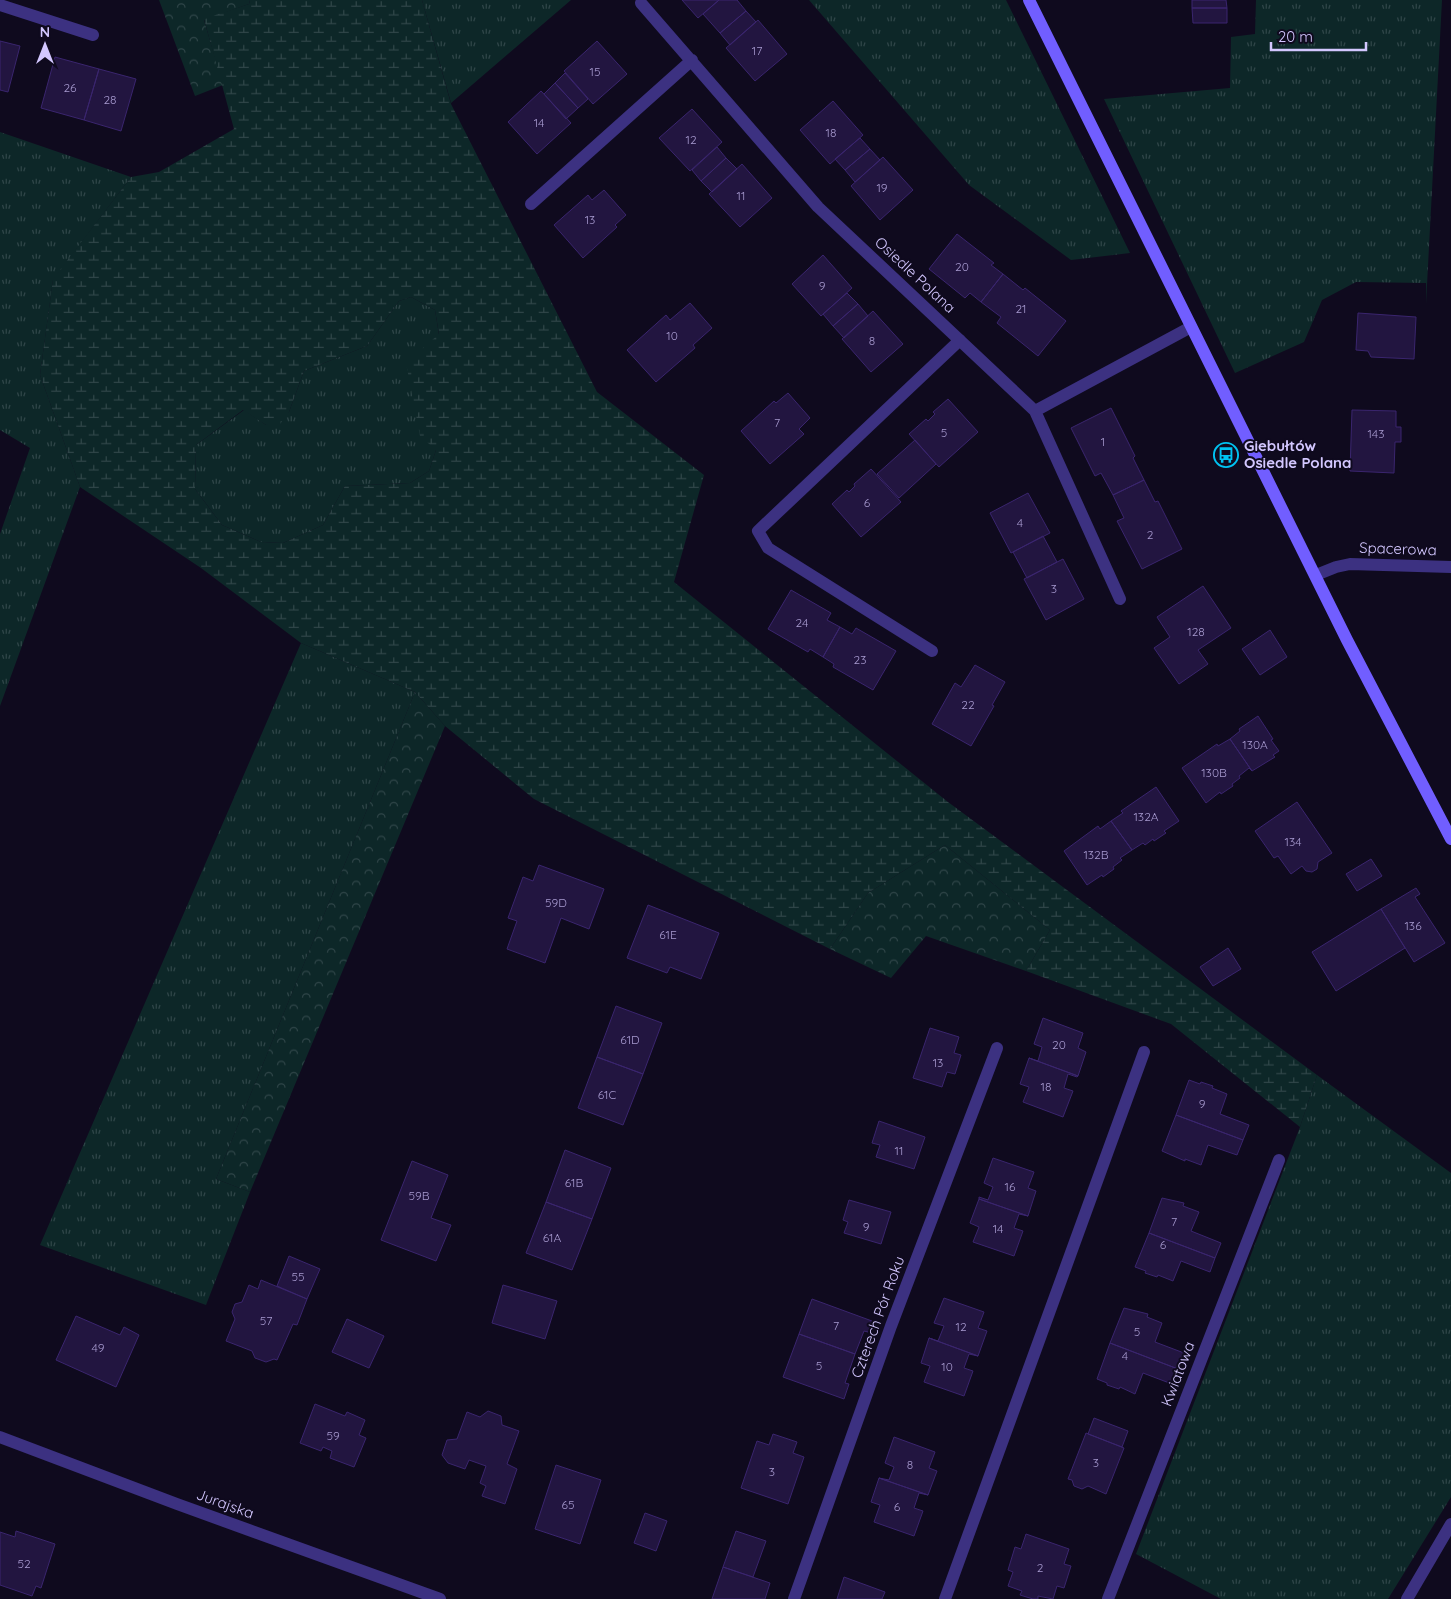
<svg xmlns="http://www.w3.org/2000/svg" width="1451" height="1599" font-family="Quicksand,sans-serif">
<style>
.grass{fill:url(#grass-tufts)}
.forest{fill:url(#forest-crowns)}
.wetland{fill:url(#wetland-marsh);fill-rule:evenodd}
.building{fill:#221540;stroke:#3a256e}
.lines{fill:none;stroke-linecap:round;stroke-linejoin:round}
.street{stroke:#3c3181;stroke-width:12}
.secondary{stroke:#715eff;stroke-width:12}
.labels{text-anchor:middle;stroke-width:4;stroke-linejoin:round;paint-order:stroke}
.number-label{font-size:12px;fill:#a79acf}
.street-label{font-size:15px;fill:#d3c7ff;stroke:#0f0a1e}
.poi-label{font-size:15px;font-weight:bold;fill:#d3c7ff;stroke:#0f0a1e;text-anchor:start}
</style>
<defs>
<pattern id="grass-tufts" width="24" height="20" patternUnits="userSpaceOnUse" patternTransform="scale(1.25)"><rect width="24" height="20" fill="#0d2728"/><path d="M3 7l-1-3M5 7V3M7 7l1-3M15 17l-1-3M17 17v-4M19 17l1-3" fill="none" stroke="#2f4548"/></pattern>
<pattern id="forest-crowns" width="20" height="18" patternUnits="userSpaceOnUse" patternTransform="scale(1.25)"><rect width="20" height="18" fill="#0d2728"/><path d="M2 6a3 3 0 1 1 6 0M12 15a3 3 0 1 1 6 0" fill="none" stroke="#2f4548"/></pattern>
<pattern id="wetland-marsh" width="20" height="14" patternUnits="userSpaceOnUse" patternTransform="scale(1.25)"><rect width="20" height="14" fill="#0d2728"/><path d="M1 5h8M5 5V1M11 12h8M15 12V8" fill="none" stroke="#2f4548"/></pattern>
</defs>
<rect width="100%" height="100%" fill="#0f0a1e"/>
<path class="grass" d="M422 0H571L451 103Z
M809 0H1006L1130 253 1071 260 969 185Z
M1256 0H1442L1426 304V283L1356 282 1322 300 1304 342 1235 373 1104 99 1230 88 1231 37 1255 34Z
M0 132 131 177 53 280 40 375 80 487 0 706V534L30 448 0 430Z
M411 297 435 310 439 335 436 450 429 471 410 483 345 486 323 525 283 543 261 542 222 525 195 489 196 445 244 410 266 425 289 412 304 371 367 346 399 301Z
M301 643 415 692 216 1179 250 1192 206 1305 40 1245Z
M1317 1075 1451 1173V1497L1388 1599H1221L1136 1554 1300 1127Z"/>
<path class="forest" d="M159 0H250L249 4 204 20 223 85 195 96Z
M415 692 445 726 250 1192 216 1179Z
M945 845 1050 930 1026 971 926 936 891 978 830 949 868 893Z"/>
<path class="wetland" d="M250 0H422L451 104 597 392 704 475 674 582 948 802 1317 1075 1300 1127 1171 1024 1026 971 1050 930 945 845 868 893 830 949 534 799 445 726 415 692 301 643 201 568 80 487 40 375 53 279 131 177 159 172 234 129 204 19 249 4ZM411 297 435 310 439 334 406 363 420 436 436 450 429 471 410 483 345 486 323 525 283 543 261 542 222 525 195 489 196 445 243 410 266 425 280 424 289 412 304 371 367 346 399 301Z"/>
<path class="building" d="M682 0H719L698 18Z
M719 0H737L746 11 720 33 703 14Z
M1192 0H1226L1227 8H1192Z
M1192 8H1227V23H1193Z
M746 11 756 22 730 45 720 33Z
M758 20 787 54 755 81 726 48Z
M0 41 20 46 8 92 0 90Z
M597 41 627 74 593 104 564 71Z
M55 57 99 69 84 120 41 108Z
M99 69 136 79 121 131 84 120Z
M565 73 588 99 578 108 555 83Z
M555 83 578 108 566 119 544 94Z
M541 91 571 123 537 154 508 122Z
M833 101 863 135 830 164 800 130Z
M692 109 722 142 690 171 659 138Z
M860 138 870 149 845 170 835 159Z
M717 147 726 158 701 181 692 170Z
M870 149 880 160 855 182 845 170Z
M883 157 913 190 880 220 851 186Z
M726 158 737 169 712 192 701 181Z
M742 164 772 198 740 227 709 194Z
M604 190 626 215 615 225 617 227 583 258 554 225 588 195 592 200Z
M957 234 994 263 991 265 1003 274 981 302 970 293 965 298 929 269Z
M823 255 852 288 821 316 792 284Z
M1003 274 1023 290 1025 288 1066 321 1038 356 997 323 1001 317 981 302Z
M847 293 858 304 833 326 823 314Z
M690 303 712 328 693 345 695 348 656 382 627 350 666 315 670 320Z
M858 304 868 316 844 338 833 326Z
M873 311 903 344 871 372 842 339Z
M1358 313 1416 317 1414 359 1371 357 1368 351 1356 350Z
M788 393 810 418 799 429 804 434 770 464 741 431 774 401 776 403Z
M948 399 978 432 939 467 909 434 926 419 928 421 935 414 933 412Z
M1111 408 1135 456 1133 458 1144 480 1113 495 1101 473 1095 476 1071 428Z
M1352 410 1396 411V427H1401V442H1395L1394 473 1350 471Z
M915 440 936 464 899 498 877 474Z
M871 469 901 502 861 537 832 504 847 490 849 492 855 486 854 484Z
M1144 480 1155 502 1158 501 1182 549 1142 569 1117 521 1124 518 1113 495Z
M1028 493 1050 533 1011 553 990 513Z
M1043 536 1057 562 1027 578 1013 552Z
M1063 559 1084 599 1046 620 1024 579Z
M1203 586 1231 628 1198 650 1208 664 1179 684 1154 648 1170 637 1157 617Z
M791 590 831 613 827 620 840 627 823 657 810 649 808 652 768 629Z
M840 627 852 634 856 628 896 651 873 690 833 667 834 664 823 657Z
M1270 630 1287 657 1260 675 1242 649Z
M975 665 1005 682 992 705 994 706 971 746 932 724 955 683 961 687Z
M1258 716 1273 739 1271 740 1279 751 1273 755 1275 757 1252 771 1230 739 1240 731 1239 729Z
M1230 739 1252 771 1249 768 1239 776 1240 778 1232 784 1233 786 1221 794 1220 792 1206 803 1182 768 1217 744 1218 746Z
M1156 787 1179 821 1164 831 1166 833 1154 841 1153 839 1145 845 1143 843 1132 850 1111 821 1123 813 1121 811Z
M1297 802 1332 853 1318 862 1317 869 1312 872 1306 871 1302 866 1291 874 1278 856 1274 858 1255 831Z
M1111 821 1132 850 1120 858 1122 860 1113 867 1114 869 1103 877 1102 875 1087 885 1064 851 1098 826 1100 829Z
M1371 859 1382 876 1357 891 1346 874Z
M539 865 604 889 589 929 561 918 545 963 507 949 517 921 508 918 523 877 533 881Z
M1416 888 1420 894 1415 897 1445 943 1414 962 1381 909Z
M648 905 719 933 701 979 670 967 667 973 627 958Z
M1381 909 1405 948 1336 991 1312 952Z
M1228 948 1241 969 1213 986 1200 967Z
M616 1006 662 1023 643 1074 597 1057Z
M1043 1018 1083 1033 1078 1048 1086 1052 1078 1076 1029 1058 1038 1061 1042 1047 1034 1044Z
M930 1028 959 1037 954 1053 961 1055 955 1074 947 1072 942 1087 913 1078Z
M597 1057 643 1074 623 1125 578 1108Z
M1029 1058 1078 1076 1077 1077 1068 1074 1064 1088 1073 1091 1063 1117 1023 1102 1029 1087 1020 1084Z
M1189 1080 1200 1084 1201 1082 1213 1086 1212 1088 1227 1094 1220 1114 1249 1125 1243 1140 1176 1115Z
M1176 1115 1243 1140 1237 1155 1208 1145 1201 1165 1185 1159V1161L1162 1151Z
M879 1121 925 1137 914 1169 876 1157 880 1145 872 1143Z
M565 1150 611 1168 592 1219 546 1202Z
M993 1158 1034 1172 1028 1188 1036 1191 1028 1216 979 1199V1197L988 1200 993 1187 984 1183Z
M412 1161 448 1175 431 1218 451 1225 436 1261 381 1240Z
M1162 1198 1184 1203 1183 1206 1199 1212 1191 1231 1221 1243 1215 1258 1149 1233Z
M979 1199 1028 1216 1019 1214 1014 1228 1023 1231 1014 1256 973 1242 979 1227 970 1223Z
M849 1200 891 1212 881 1244 844 1233 848 1222 843 1220Z
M546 1202 592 1219 572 1270 526 1253Z
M1149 1233 1215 1258 1210 1272 1181 1261 1173 1281 1158 1275 1157 1277 1145 1273 1146 1271 1135 1267Z
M289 1256 320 1269 307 1299 277 1286Z
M261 1280 307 1299 297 1325 293 1324 277 1360 274 1359 266 1362 255 1358 252 1351 226 1341 235 1319 232 1312 235 1304 242 1302 249 1285 258 1289Z
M503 1285 557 1301 545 1339 492 1323Z
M944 1298 984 1312 978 1328 987 1331 978 1356 929 1338 938 1341 944 1326 934 1323Z
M812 1299 872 1321 868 1332 864 1331 855 1354 799 1334Z
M1124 1308 1148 1314 1147 1317 1162 1323 1155 1342 1184 1353 1178 1369 1110 1343Z
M76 1316 120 1335 124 1327 139 1335 116 1387 56 1360Z
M347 1319 384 1336 369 1368 332 1352Z
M799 1334 855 1354 845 1383 849 1384 844 1399 783 1377Z
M929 1338 978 1356 969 1354 964 1368 973 1371 964 1396 924 1382 930 1366 921 1363Z
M1110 1343 1178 1369 1172 1384 1143 1373 1135 1394 1120 1387 1119 1389 1107 1385V1383L1097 1379Z
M315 1404 345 1416 347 1412 365 1420 359 1435 366 1438 354 1467 330 1458 332 1451 323 1447 321 1451 300 1443Z
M488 1411 501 1416 502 1425 519 1431 507 1464 517 1469 505 1504 482 1496 486 1486 480 1483 486 1466 469 1460 465 1469 448 1463 442 1455 447 1440 457 1439 467 1412 480 1417Z
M1094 1418 1128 1431 1122 1447 1088 1434Z
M1086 1433 1124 1448 1106 1494 1088 1486 1082 1489 1074 1486 1072 1480 1068 1479Z
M773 1434 797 1442 793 1453 804 1457 788 1504 741 1488 757 1441 769 1445Z
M894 1437 935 1452 929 1468 937 1471 928 1495 879 1478 889 1480 894 1467 885 1463Z
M556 1465 601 1480 580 1544 535 1529Z
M879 1478 928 1495 919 1493 914 1508 923 1511 914 1536 874 1522 880 1505 871 1502Z
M645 1513 667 1521 656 1551 634 1543Z
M16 1531 55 1544 41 1588 36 1586 32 1596 0 1585V1532L15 1537Z
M736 1531 766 1541 753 1577 723 1567Z
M1026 1534 1069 1549 1064 1564 1071 1566 1064 1588 1057 1586 1053 1599 1038 1596V1599H1033L1020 1595 1022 1591 1008 1586 1013 1572 1008 1570 1015 1547 1021 1549Z
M723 1567 770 1583 765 1599H712Z
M844 1577 885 1592 882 1599H837Z"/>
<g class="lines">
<path class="street" d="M641 3 818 207 1035 411 1120 599
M0 5 93 35
M531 204 692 60
M1035 411 1191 327
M1316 575 1336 567 1350 564 1451 567
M932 651 768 548 758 531 960 340
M0 1437 177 1504 440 1599
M794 1599 891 1326 997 1048
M945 1599 1144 1052
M1108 1599 1279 1160
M1407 1599 1451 1524"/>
<path class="secondary" d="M1029 0 1347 640 1451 839"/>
</g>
<defs>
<symbol id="bus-ring" viewBox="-11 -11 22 22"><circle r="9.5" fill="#0f0a1e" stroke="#00c3f2" stroke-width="1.5"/><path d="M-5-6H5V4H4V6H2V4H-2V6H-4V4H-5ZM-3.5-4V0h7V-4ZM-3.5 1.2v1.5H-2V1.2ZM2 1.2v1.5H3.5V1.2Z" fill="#00c3f2"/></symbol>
</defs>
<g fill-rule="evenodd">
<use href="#bus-ring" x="1212" y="441" width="28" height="28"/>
</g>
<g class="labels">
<g class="number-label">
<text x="757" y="55">17</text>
<text x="595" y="76">15</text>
<text x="70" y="92">26</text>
<text x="110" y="104">28</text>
<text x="539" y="127">14</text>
<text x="831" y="137">18</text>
<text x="691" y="144">12</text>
<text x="882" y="192">19</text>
<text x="741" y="200">11</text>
<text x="590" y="224">13</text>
<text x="962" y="271">20</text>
<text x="822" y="290">9</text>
<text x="1021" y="313">21</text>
<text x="672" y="340">10</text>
<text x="872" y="345">8</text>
<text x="777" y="427">7</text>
<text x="944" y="437">5</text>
<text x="1376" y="438">143</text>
<text x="1103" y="446">1</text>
<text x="867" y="507">6</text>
<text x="1020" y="527">4</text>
<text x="1150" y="539">2</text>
<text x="1054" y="593">3</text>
<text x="802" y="627">24</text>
<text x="1196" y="636">128</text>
<text x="860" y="664">23</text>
<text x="968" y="709">22</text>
<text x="1255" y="749">130A</text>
<text x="1214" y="777">130B</text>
<text x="1146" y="821">132A</text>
<text x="1293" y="846">134</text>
<text x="1096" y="859">132B</text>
<text x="556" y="907">59D</text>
<text x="1413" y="930">136</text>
<text x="668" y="939">61E</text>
<text x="630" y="1044">61D</text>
<text x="1059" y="1049">20</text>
<text x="938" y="1067">13</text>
<text x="1046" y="1091">18</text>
<text x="607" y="1099">61C</text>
<text x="1202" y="1108">9</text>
<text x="899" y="1155">11</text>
<text x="574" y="1187">61B</text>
<text x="1010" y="1191">16</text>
<text x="419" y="1200">59B</text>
<text x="1174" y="1226">7</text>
<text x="866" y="1231">9</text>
<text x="998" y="1233">14</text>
<text x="552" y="1242">61A</text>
<text x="1163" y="1249">6</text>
<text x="298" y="1281">55</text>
<text x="266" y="1325">57</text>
<text x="836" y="1330">7</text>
<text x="961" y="1331">12</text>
<text x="1137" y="1336">5</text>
<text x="98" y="1352">49</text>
<text x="1125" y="1360">4</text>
<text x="819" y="1370">5</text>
<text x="947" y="1371">10</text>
<text x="333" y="1440">59</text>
<text x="1096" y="1467">3</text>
<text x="910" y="1469">8</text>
<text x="772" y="1476">3</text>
<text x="568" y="1509">65</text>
<text x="897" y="1511">6</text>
<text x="24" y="1568">52</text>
<text x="1040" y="1572">2</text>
</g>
<g class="street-label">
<text transform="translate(915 275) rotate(43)" y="5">Osiedle Polana</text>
<text transform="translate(1398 549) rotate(2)" y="5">Spacerowa</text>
<text transform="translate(878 1317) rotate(-70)" y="5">Czterech Pór Roku</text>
<text transform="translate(1178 1374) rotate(-69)" y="5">Kwiatowa</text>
<text transform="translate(225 1504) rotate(20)" y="5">Jurajska</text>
</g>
<g class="poi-label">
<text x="1244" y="451">Giebułtów<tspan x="1244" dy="17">Osiedle Polana</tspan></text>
</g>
</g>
<g transform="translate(45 45)" stroke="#0f0a1e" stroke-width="4" paint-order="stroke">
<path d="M0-4L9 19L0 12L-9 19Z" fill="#d3c7ff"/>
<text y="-8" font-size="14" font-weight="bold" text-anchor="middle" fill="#d3c7ff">N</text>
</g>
<path d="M1271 42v8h95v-8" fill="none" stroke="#d3c7ff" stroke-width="2.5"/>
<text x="1278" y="42" font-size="15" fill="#d3c7ff" stroke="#0f0a1e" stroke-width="4" paint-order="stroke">20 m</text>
</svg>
